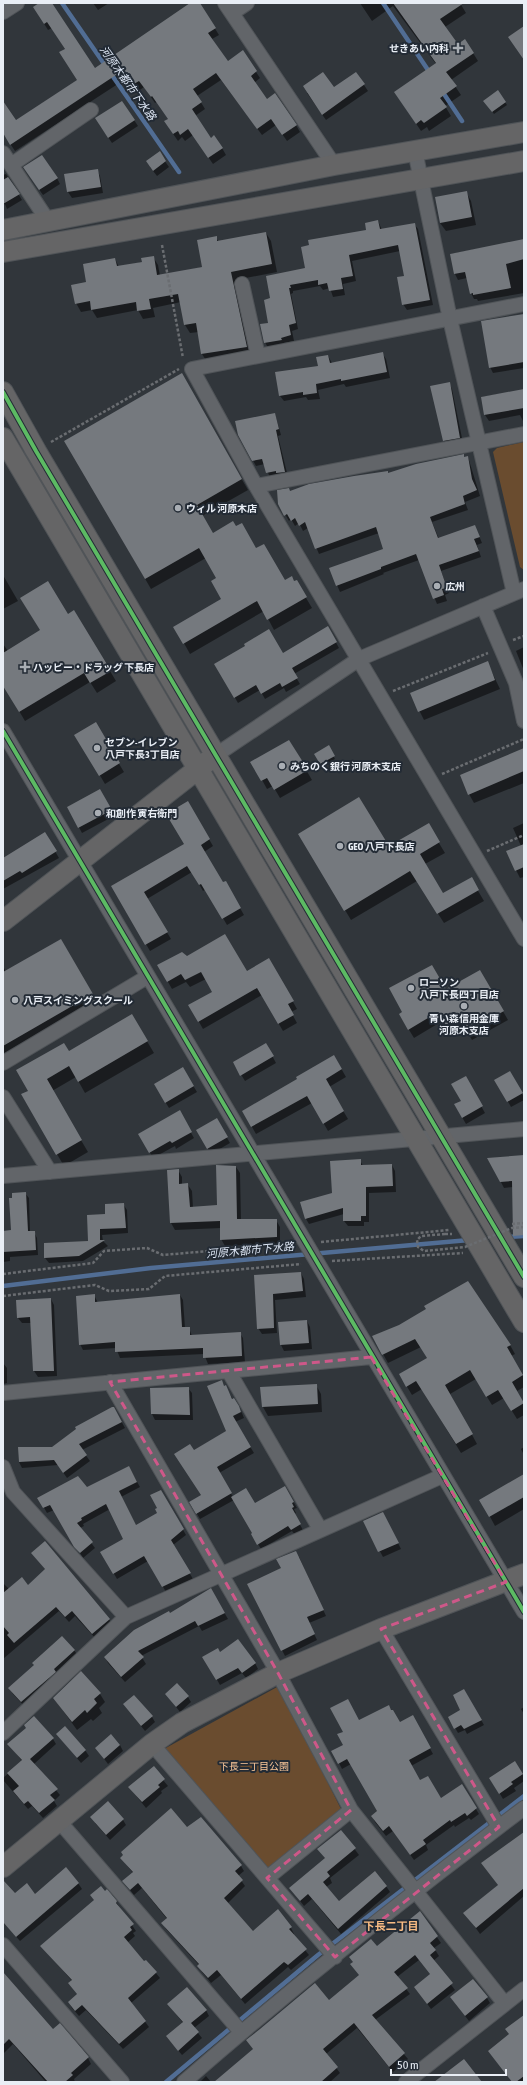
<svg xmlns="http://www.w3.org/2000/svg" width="527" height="2085" font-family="'Asap Condensed','Noto Sans JP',sans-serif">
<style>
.green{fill:#6a4c2f}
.shadow{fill:#0007}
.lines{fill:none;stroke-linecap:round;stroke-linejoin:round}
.stream{stroke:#516d94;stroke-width:4.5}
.building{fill:#75797e}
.street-casing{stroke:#505458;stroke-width:16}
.secondary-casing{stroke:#505458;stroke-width:22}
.path{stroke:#6a6d71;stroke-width:2.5;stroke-dasharray:3 2;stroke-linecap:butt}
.street{stroke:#626569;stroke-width:14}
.secondary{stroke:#656566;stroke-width:20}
.path-bridge{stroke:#6a6d71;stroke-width:2.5;stroke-dasharray:3 2;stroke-linecap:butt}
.cycleway-casing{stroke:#232b35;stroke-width:6}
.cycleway{stroke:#5cba63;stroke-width:4}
.marked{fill:none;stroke:#ce5889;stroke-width:3;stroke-dasharray:8 5;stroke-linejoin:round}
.poi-dot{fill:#a9aeb4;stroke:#232b35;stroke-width:1.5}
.labels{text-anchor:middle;stroke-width:4;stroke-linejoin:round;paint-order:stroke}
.poi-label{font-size:10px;font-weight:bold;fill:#e9eef5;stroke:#232b35;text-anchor:start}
.park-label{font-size:10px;fill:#fbc799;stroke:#232b35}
.water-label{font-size:11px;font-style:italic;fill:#dce5f3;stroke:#232b35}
.neighbourhood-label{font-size:11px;font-weight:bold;fill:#f7bb83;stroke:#232b35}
</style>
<rect width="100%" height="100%" fill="#31363b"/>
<path class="green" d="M524 442V570L520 567 493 452 497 448Z
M279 1686 342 1811 266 1871 164 1749Z"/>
<path class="shadow" d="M41 3H50L95 69 192 3H199L219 35 212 39 228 62 256 72 260 78 254 83 266 100 296 125 300 132 287 141 276 125 262 135 221 80 197 96 205 109 195 116 211 139 222 148 226 155 213 164 193 135 185 141 182 137 178 141 169 128V119L157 102 155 103 144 87 137 92 127 78 15 151 3 133V103L15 121 78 80 65 49 52 28 48 30 38 14Z
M93 3H109L98 10Z
M360 3H460L466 13 445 27 458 45 473 53 478 61 451 80 461 95 445 106 451 116 429 131 427 127 421 131 395 92 436 64 393 6 372 21Z
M356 73 368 91 326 120 307 93 334 89Z
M498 92 507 105 494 114 486 103Z
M122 102 138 126 112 143 99 124Z
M159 153 169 167 157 176 150 167Z
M24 168 57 178 60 184 43 195Z
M97 170 100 176 103 193 72 198 68 192 66 175Z
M6 174 22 200 7 209 5 204 3 205V175Z
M466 192 471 201 476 225 446 231 440 223Z
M378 221 382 230 414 224 418 229 433 305 407 310 403 304 405 277 400 251 352 261 356 281 343 284 345 295 333 297 330 288 323 290 320 286 293 291V293L291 294 298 329 292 331 294 341 284 343V345L268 348 265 342 270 324 271 299 306 269 368 231Z
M266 233 271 241 277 272 235 280 251 356 207 362 202 354 199 332 190 333 185 325 181 302 153 308 155 317 143 319 138 310 97 318 92 310 81 312 76 303 87 283 115 259 119 267 143 262 153 257 158 265 160 276 203 267 216 238 219 242Z
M524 240V293L478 301 477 299H474L471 293 467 278 458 280 455 274 451 254Z
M524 315V368L493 373 490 367Z
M382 353 386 359 390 378 346 387 344 384 318 390 320 399 308 400 306 397 284 401 280 396 319 367 328 356 332 363Z
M181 375 248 490 202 516 212 534 256 550 284 582 296 581 312 608 274 630 264 611 190 654 175 627 222 600 217 578 206 558 151 589 66 442Z
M449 383 452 389 463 443 447 447 444 441Z
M524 390V423L520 415 489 421 485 415 482 397Z
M275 414 281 435 278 436 288 477 270 478 265 464 256 466 239 435Z
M468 457 480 496 465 502 468 510 432 522 439 539 475 526 482 543 477 545 481 557 441 571 449 593 445 595 447 601 437 604 419 560 383 573 384 574 340 592 330 569 385 550 379 533 319 554 308 528 303 531 299 523 295 526 291 519 289 521 279 504 290 492 387 472 389 474Z
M3 575 18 601 3 609Z
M74 611 116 681 97 693 90 682 25 721 3 684V644L8 651Z
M328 628 339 648 294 674 300 684 286 692 284 688 265 699 260 690 238 703 216 665 283 654Z
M524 647V671L516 651Z
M487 662 500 689 424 720 411 694Z
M95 724 124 772 105 784 76 735Z
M289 741 312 780 280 798 273 786 267 789 252 762Z
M328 747 335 759 322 766 315 754Z
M524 749V783L474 803 469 794Z
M100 790 114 816 82 833 68 807Z
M188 803 213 846 204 852 222 883 225 882 244 915 227 925 206 889 203 891 192 872 147 899 171 939 150 951 112 886 185 845Z
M524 823V877L520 878 516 870 521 846 513 828Z
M428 825 445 853 425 864 443 895 471 879 484 901 444 923 417 881 351 920 300 835 389 848Z
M45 834 59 858 3 889V859Z
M61 940 99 1006 3 1062V966L6 972Z
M187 957 246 973 269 959 297 1009 291 1012 297 1023 283 1031 262 995 203 1029 190 1006 214 992 206 979 190 987 186 982 172 989 159 966Z
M480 971 508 1020 472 1040 465 1028 452 1035 444 1020 414 1038 400 1015Z
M132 1016 154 1053 85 1093 76 1077 52 1091 88 1152 64 1166 22 1095 29 1091 68 1052Z
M266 1044 276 1063 245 1081 234 1063Z
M334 1056 346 1077 329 1087 348 1119 328 1131 312 1103 256 1134 243 1111 298 1080Z
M183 1069 197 1092 169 1108 155 1085Z
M509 1072 524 1097V1100L511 1107 496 1080Z
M465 1077 485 1113 466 1124 455 1105 462 1101Z
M179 1112 194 1138 176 1149 175 1146 153 1158 139 1134Z
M216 1119 230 1143 211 1154 197 1130Z
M524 1156V1219L513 1187 504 1188 489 1159Z
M360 1160 363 1166 392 1165 395 1171 396 1192 369 1193V1222H364V1226H348L344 1221V1214L309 1224 306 1219 333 1194Z
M236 1167 240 1173 241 1220H276L280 1227V1244L225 1246 221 1239V1228L175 1230 171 1223 168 1171 178 1170 182 1177V1185H188L192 1191 193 1208 218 1206Z
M25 1193 29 1198 30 1232H34L37 1238 38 1255 10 1257V1261L3 1262V1232L12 1231Z
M123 1204 127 1210 128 1233 102 1235 103 1241 108 1246 83 1261 49 1263 45 1258 89 1242 106 1215Z
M301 1273 304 1279 306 1297 275 1300 277 1333 262 1334 258 1328 255 1276Z
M94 1295 98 1303 180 1295 183 1300 185 1328H189L192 1336 240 1333 243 1338 245 1362 208 1364 204 1354 120 1358 116 1348 83 1350 80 1344Z
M51 1299 54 1305 57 1376 38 1377 34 1371 31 1323H22L18 1318Z
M307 1321 310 1327 312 1349 284 1351 281 1345Z
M400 1326 510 1345 515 1354 511 1356 524 1378V1387L517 1391 524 1404V1415L517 1419 504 1398 492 1405 476 1379 450 1394 477 1444 461 1453 422 1389 412 1395 400 1375 428 1359 421 1347 388 1363 383 1354Z
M3 1363 7 1368V1383L3 1384Z
M316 1385 321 1394 322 1412 268 1416 263 1407Z
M225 1387 242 1413 244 1418 235 1422 254 1453 219 1473 233 1497 255 1505 285 1487 297 1508 294 1509 296 1513 294 1514 303 1530 295 1535 292 1531 261 1549 252 1534 254 1533 234 1500 200 1519 190 1502 202 1495 193 1451 227 1431Z
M188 1388 192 1393 193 1420H155L152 1414Z
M114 1408 125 1428 82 1450 90 1461 67 1478 58 1465 22 1468 19 1462 52 1448Z
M524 1447V1455L521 1449Z
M132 1473 140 1487 121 1497 136 1526 159 1513 161 1491 186 1535 173 1545 193 1579 166 1592 148 1561 117 1579 102 1553 125 1540 110 1509 83 1524 84 1526 80 1528 95 1548 83 1558 54 1510 47 1513 39 1499 87 1488Z
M524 1475V1509L495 1526 481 1500Z
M386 1519 401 1549 383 1557 364 1521Z
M33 1553 109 1619 112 1625 96 1639 75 1616 69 1622 59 1611 3 1659V1583L9 1589 28 1586 46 1570Z
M299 1557 326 1616 309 1623 317 1640 285 1656 249 1585 282 1568Z
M211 1590 228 1619 202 1631 199 1626 141 1656 146 1664 125 1682 108 1663 105 1657 170 1614Z
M74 1650 78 1656 25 1707 13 1694 9 1688Z
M220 1654 255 1663 258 1669 246 1678 242 1673 220 1685 204 1657Z
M464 1690 484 1725 467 1734 465 1730 458 1733 449 1717 462 1710Z
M100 1694 105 1702 99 1708 102 1713 93 1721 91 1719 77 1730 54 1698Z
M166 1694 188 1697 191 1702 180 1712Z
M124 1705 152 1717 155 1722 145 1731Z
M524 1707V1714L521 1709Z
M413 1717 433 1754 411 1766 420 1781 441 1800 461 1785 479 1814 471 1820 469 1818 455 1827 454 1825 426 1845 428 1850 414 1860 393 1831 386 1836 375 1822 372 1816 378 1811 351 1764 342 1769 339 1763 344 1745 359 1722 400 1723Z
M27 1728 53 1739 56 1744 34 1764 60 1795 54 1801 57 1806 43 1818 32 1806 28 1809 3 1780V1778L22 1761 9 1744Z
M57 1734 85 1750 89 1756 81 1763Z
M120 1745 123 1751 108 1764 96 1748Z
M515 1762 524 1777V1781L514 1788 516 1791 503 1799 494 1784Z
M153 1768 168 1786 161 1791 162 1793 146 1808 129 1787Z
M123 1820 126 1825 110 1840 95 1823Z
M187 1829 241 1866 244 1871 238 1876 245 1886 228 1903 253 1932 278 1911 291 1928 294 1934 293 1935 309 1955 291 1970 288 1967 245 2004 221 1975 211 1983 202 1972 199 1965 166 1929 163 1923 167 1919 142 1888 134 1895 123 1881 133 1873 125 1863Z
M341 1831 359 1855 330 1878 332 1883 326 1887 339 1902 386 1886 390 1892 341 1934 312 1899 304 1906 290 1888 326 1859 319 1849Z
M524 1835V1896L480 1934 465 1913 499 1886 483 1864Z
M78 1883 82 1889 20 1941 3 1922V1891L15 1895H35Z
M116 1902 136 1931 133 1933 135 1936 127 1943 144 1963 146 1961 160 1978 131 2003 149 2027 123 2049 86 2010 79 2016 72 2008 69 2002 78 1995 70 1984 72 1981 42 1946Z
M420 1913 441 1943 434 1948 439 1956 433 1961 455 1990 431 2009 415 1987 431 1974 419 1960 397 1977 410 1994 375 2020 408 2059 393 2072 357 2028 326 2054 340 2073 330 2082H216L254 2050 248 2041 329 2002 360 1976 377 1947Z
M3 1982 53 2030 59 2025 88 2058 91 2064 74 2079 75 2082H44L45 2081 13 2044 3 2054Z
M451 1998H487L490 2003 469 2021Z
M168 2004 206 2010 209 2016 194 2028 202 2038 182 2055 167 2037 183 2023Z
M524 2016V2082H512L489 2051 510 2035Z
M206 2076 211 2082H200Z"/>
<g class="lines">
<path class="stream" d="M62 3 179 172
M383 3 430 73
M442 91 462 121
M506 1237 524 1236
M3 1286 151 1268 469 1240
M166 2082 318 1955 524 1796"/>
</g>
<path class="building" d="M39 3H52L95 68 190 3H200L216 28 208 33 228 61 243 50 257 71 251 76 267 99 275 93 297 125 282 135 271 119 257 129 216 73 193 89 202 102 192 109 211 138 214 135 223 148 208 158 188 129 180 135 178 131 173 134 164 121 168 119 152 96 151 97 139 81 132 85 122 71 10 145 3 133V101L16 120 77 80 59 52 65 49 47 22 44 24 33 7Z
M393 3H464L440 19 458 44 465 39 474 53 446 72 457 86 440 98 447 107 424 123 421 120 416 124 394 92 436 63Z
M524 26V60L508 37Z
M323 72 334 87 356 72 365 84 322 115 303 86Z
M498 90 506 102 492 112 483 101Z
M122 101 135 120 108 138 95 118Z
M160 151 166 161 153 171 146 161Z
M42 155 58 178 39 190 23 167Z
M98 169 101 187 67 192 64 174Z
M8 177 20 194 3 204V180Z
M467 191 472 217 440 223 435 197Z
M378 220 380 229 415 223 430 300 402 305 397 277 404 276 398 245 349 255 353 276 341 278 343 289 329 291 327 283 318 285V280L290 285 291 288H289L296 323 289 325 291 335 281 338 282 340 264 343 260 324 268 323 264 300 270 298 266 276 305 268 301 247 309 245 308 240 366 230 365 223Z
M266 232 272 264 231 272 247 347 201 354 196 323 184 325 178 294 149 299 151 309 137 311 136 302 91 310 90 301 75 304 71 285 86 282 83 264 115 258 117 266 142 262 141 258 154 256 157 275 202 267 197 240 217 236V241Z
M524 239V259L506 264 511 288 473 295V293L470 294 465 272 454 274 450 254Z
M524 314V362L489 368 481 321Z
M383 352 387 372 341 381V379L316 384 317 393 303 395V392L279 396 275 372 318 366 316 357 328 355 330 363Z
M182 373 242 479 197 505 213 533 233 521 236 526 242 523 256 548 264 544 285 580 292 576 294 581 297 580 307 597 267 620 257 601 183 644 173 627 221 599 211 581 216 578 199 548 145 579 64 441Z
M450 382 460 438 443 441 430 386Z
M524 389V408L484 415 481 397Z
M275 413 279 429 276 430 285 472 276 473V471L266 473 262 459 252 461 238 435 235 421Z
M464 454V457L468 456 472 479 477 490 463 496 465 504 430 517 438 538 475 525 480 537 474 539 479 551 439 565 447 588 442 589 444 595 433 599 416 554 381 567V569L336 586 329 568 383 549 376 527 315 549 305 522 299 526 295 518 291 521 287 514 284 516 278 504 277 490 289 488 290 491 309 484 354 476 388 471V473L416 464Z
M48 581 68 614 74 610 111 671 90 683 84 673 19 712 3 686V653L40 630 20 598Z
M328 626 337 642 292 668 298 678 282 687 280 683 261 694 256 685 234 698 214 664 245 646 244 644 269 629 283 653Z
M488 661 495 680 418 712 410 693Z
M96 722 120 763 99 776 74 735Z
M289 740 308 770 274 790 267 778 261 781 250 762Z
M329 745 335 756 320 764 314 754Z
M524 748V771L468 795 460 775Z
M100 789 112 810 78 828 67 807Z
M359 797 389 846 429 823 440 842 420 854 443 893 472 877 479 890 437 914 410 871 344 911 298 834Z
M188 801 210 839 201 845 223 882 226 881 241 908 222 919 201 884 199 885 187 866 144 892 168 932 145 945 111 886 184 844 166 814Z
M45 832 57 851 22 873 20 871 3 881V858Z
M524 844V867L515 871 506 851Z
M225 934 247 971 269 958 294 1001 288 1004 294 1015 278 1024 257 988 198 1022 188 1005 212 992 201 972 185 980 181 974 167 982 157 965 182 952 187 956Z
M61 939 93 994 3 1046V972Z
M432 965 446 989 480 970 504 1011 467 1032 460 1020 447 1027 438 1012 408 1030 399 1014 402 1012 389 988Z
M132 1014 148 1041 78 1082 69 1066 47 1079 82 1140 56 1155 21 1094 28 1091 16 1070 64 1043 69 1051Z
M266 1043 274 1056 240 1076 233 1062Z
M334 1055 342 1069 326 1079 344 1111 323 1124 307 1096 251 1127 242 1111 297 1079 296 1077Z
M183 1067 194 1086 165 1103 154 1084Z
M510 1071 523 1093 507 1102 494 1080Z
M466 1076 483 1106 462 1118 454 1104 461 1101 451 1084Z
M180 1110 192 1132 172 1143 170 1141 149 1153 138 1134Z
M217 1118 228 1137 207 1149 196 1130Z
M524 1155V1235L513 1236 512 1181 500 1182 487 1158Z
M361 1159V1165L392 1164 393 1186 366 1187V1216H361V1221H343V1208L305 1219 300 1202 332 1193 330 1161Z
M216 1165 236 1166 237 1219H277V1237L220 1240V1221L170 1223 167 1170 179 1169V1184L188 1183 190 1207 217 1205Z
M26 1192 28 1231H35L36 1250 3 1252V1231L11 1230 9 1198H12V1193Z
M124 1203 126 1228 100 1229V1240H105L79 1256 44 1258V1243L88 1241 87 1215 105 1214V1204Z
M301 1272 303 1291 273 1294 274 1328 257 1329 254 1275Z
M468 1281 511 1345 507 1347 523 1375 512 1382 524 1403 511 1411 498 1390 486 1397 470 1370 445 1385 473 1434 456 1444 416 1381 406 1387 399 1374 427 1358 415 1339 382 1355 372 1336 399 1325 426 1309 424 1306Z
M95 1294V1302L180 1294 182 1327H190V1335L241 1332 242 1356 203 1358V1348L115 1352V1342L79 1345 76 1296Z
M51 1298 54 1371H33L30 1317 17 1318 16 1300Z
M307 1320 309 1343 280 1345 278 1322Z
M222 1380 224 1386 226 1385 232 1399 234 1398 239 1406 241 1412 233 1416 251 1447 217 1467 232 1493 196 1514 189 1502 201 1495 174 1454 190 1444 194 1450 226 1431 207 1386Z
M317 1384 318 1404 262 1407 260 1387Z
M189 1387 190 1415 151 1414 150 1388Z
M112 1407H114L122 1422 79 1444 87 1455 63 1473 54 1460 19 1462 18 1447H52L76 1429 75 1427Z
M129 1466 137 1482 119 1491 136 1525 157 1513 155 1509 157 1508 150 1495 161 1490 184 1529 171 1540 191 1573 162 1587 144 1556 113 1574 100 1552 123 1539 106 1504 81 1518 82 1520 77 1523 93 1542 80 1553 74 1547 50 1505 43 1508 37 1498 78 1476 87 1487Z
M524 1474V1497L489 1517 479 1500Z
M285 1486 294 1502 292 1503 294 1507 292 1508 301 1524 291 1530 288 1526 257 1545 251 1534 252 1533 231 1497 246 1488 255 1503Z
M383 1512 399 1543 378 1552 363 1521Z
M45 1541 110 1619 92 1634 72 1611 65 1617 56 1607 14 1643 7 1635 9 1633 3 1626V1593L22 1577 28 1585 45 1569 31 1553Z
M296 1551 324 1610 307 1617 315 1634 281 1651 247 1584 281 1568 276 1559Z
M211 1588 225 1613 198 1626 195 1621 138 1651 144 1657 121 1677 104 1657 134 1630 169 1611 170 1613Z
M62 1636 75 1650 54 1669 56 1672 21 1702 8 1688 34 1665 32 1663Z
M238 1639 256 1663 242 1673 238 1668 216 1680 202 1657 218 1648 220 1652Z
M81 1671 101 1693 94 1699 97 1703 87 1713 85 1710 72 1722 53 1698Z
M177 1683 189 1696 176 1707 165 1694Z
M464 1689 482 1720 464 1729 461 1725 454 1729 448 1717 460 1710 453 1695Z
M134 1695 153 1716 141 1726 123 1704Z
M348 1699 359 1720 389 1705 391 1710H393L400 1722 413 1715 431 1748 409 1760 420 1780 428 1776 441 1798 462 1784 477 1808 467 1816 465 1813 451 1822 450 1820 423 1840 426 1844 410 1855 389 1826 383 1831 371 1816 377 1811 347 1759 338 1764 331 1751 343 1745 337 1734 343 1732 330 1708Z
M34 1716 54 1738 30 1759 58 1789 50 1795 55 1800 39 1813 28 1801 24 1804 13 1791 19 1786 7 1773 22 1760 7 1744 26 1728 24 1725Z
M65 1726 86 1750 77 1758 56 1734Z
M111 1734 120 1745 104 1759 95 1748Z
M515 1761 523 1774 511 1782 513 1784 499 1794 489 1778Z
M154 1766 165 1779 158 1785 160 1787 142 1802 128 1787Z
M108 1801 124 1819 106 1835 90 1817Z
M171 1808 187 1827 201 1817 242 1865 235 1871 243 1880 224 1898 253 1931 278 1909 292 1927 289 1929 307 1949 288 1965 284 1962 241 1999 217 1970 208 1978 197 1966 199 1964 161 1923 167 1918 138 1883 130 1890 122 1881 133 1872 120 1858 123 1855 121 1852Z
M341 1830 356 1848 327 1872 330 1876 323 1882 339 1901 375 1871 387 1886 338 1929 308 1894 300 1901 289 1888 325 1858 317 1849Z
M524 1832V1888L476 1928 463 1913 498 1885 481 1863Z
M66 1867 79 1883 16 1937 3 1922V1880L15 1893 27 1883 35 1894Z
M101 1886 105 1891 107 1889 117 1901 116 1903 134 1924 130 1927 132 1930 124 1937 144 1961 146 1960 157 1972 128 1998 146 2021 119 2044 82 2005 75 2011 68 2002 77 1994 68 1983 72 1980 40 1946 94 1900 90 1895Z
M420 1911 438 1936 430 1943 436 1950 430 1955 453 1983 427 2004 414 1987 430 1974 415 1955 394 1972 408 1988 372 2015 405 2053 389 2067 354 2023 323 2049 338 2067 321 2082H214L253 2049 246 2040 260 2029 315 1983 329 2000 359 1975 350 1964 353 1962 349 1957 371 1939 377 1946Z
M3 1972 53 2029 60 2023 89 2057 71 2073 73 2075 65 2082H48L9 2039 3 2045Z
M473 1979 488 1997 465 2016 450 1997Z
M187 1987 207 2010 191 2023 199 2032 178 2051 166 2036 183 2022 167 2004Z
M524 2015V2076L516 2082H512L488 2051 509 2034 505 2029Z
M464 2059 482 2082H434Z"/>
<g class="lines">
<defs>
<path id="street" d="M225 3 334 165
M3 12 17 3
M232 13 247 3
M415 151 450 319 514 593
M3 153 48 221
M11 165 91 110
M242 284 258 356
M524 304 192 369 256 486 524 939
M256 486 524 434
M483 606 516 683 524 721
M3 731 524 1612
M216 755 359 659 524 589
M3 1063 147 977
M3 1097 50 1172
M3 1176 524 1129
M229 1372 320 1529
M110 1382 273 1664 351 1810 505 2004
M3 1393 371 1357
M3 1467 13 1492 126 1617
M381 1629 499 1827
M3 1733 126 1617 442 1476
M152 1744 335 1957
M59 1821 241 2032
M267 1878 351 1810
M3 1945 122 2082
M184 2082C293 1987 408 1895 524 1808
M406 2082 524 1989"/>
<path id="secondary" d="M3 230 334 165 524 132
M3 252 524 161
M3 392 36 451 524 1277
M3 438 524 1322
M3 921 208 761
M3 1867 152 1744 182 1723 278 1673 381 1629 524 1574"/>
</defs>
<use href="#street" class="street-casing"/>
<use href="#secondary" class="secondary-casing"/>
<path class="path" d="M162 245 183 358
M51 442 179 369
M513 640 524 636
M393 691 488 653
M442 774 524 739
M487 851 524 835
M512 1224 524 1223
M445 1234H452
M321 1242 449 1230
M332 1261 463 1253
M3 1274 93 1263 104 1251 147 1248 163 1255 290 1244
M3 1296 95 1285 109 1291 149 1289 165 1276 301 1264"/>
<use href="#street" class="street"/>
<use href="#secondary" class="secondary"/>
<path class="path-bridge" d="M445 1234 421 1236 417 1240 418 1247 424 1251 465 1247 512 1228 524 1227"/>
<defs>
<path id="cycleway" d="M3 392 36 451 524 1277
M3 731 524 1612"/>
</defs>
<use href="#cycleway" class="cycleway-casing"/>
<use href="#cycleway" class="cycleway"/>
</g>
<path class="marked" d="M371 1357 506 1582 381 1629 499 1827 335 1957 267 1878 351 1810 278 1673 110 1382Z"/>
<g class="poi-dot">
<path d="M456 42h4v4h4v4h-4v4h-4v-4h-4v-4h4z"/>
<circle cx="178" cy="508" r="4"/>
<circle cx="437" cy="586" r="4"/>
<path d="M23 661h4v4h4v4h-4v4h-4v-4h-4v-4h4z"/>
<circle cx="97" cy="748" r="4"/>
<circle cx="282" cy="766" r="4"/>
<circle cx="98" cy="813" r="4"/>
<circle cx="340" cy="846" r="4"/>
<circle cx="411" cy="988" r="4"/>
<circle cx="15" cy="1000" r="4"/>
<circle cx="464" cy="1006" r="4"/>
</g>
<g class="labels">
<g class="poi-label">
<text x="449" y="52" text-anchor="end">せきあい内科</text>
<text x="186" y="512">ウィル 河原木店</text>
<text x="445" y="590">広州</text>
<text x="33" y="671">ハッピー・ドラッグ 下長店</text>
<text x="105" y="746">セブン-イレブン<tspan x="105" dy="12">八戸下長3丁目店</tspan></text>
<text x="290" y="770">みちのく銀行 河原木支店</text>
<text x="106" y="817">和創作 寅右衛門</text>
<text x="348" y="850">GEO 八戸下長店</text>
<text x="419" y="986">ローソン<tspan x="419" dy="12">八戸下長四丁目店</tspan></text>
<text x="23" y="1004">八戸スイミングスクール</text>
<text x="464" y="1022" text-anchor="middle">青い森信用金庫<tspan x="464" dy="12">河原木支店</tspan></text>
</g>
<g class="park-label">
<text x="254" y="1770">下長二丁目公園</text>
</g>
<g class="water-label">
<text transform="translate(128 83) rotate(55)" y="4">河原木都市下水路</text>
<text transform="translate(250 1250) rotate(-5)" y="4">河原木都市下水路</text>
</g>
<g class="neighbourhood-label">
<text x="391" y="1930">下長二丁目</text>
</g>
</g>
<rect width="527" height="2085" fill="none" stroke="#e9eef5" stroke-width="8"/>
<path d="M391 2069v6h115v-6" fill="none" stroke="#e9eef5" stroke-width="2"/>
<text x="397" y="2069" font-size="12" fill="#e9eef5" stroke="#232b35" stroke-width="3" paint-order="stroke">50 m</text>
</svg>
